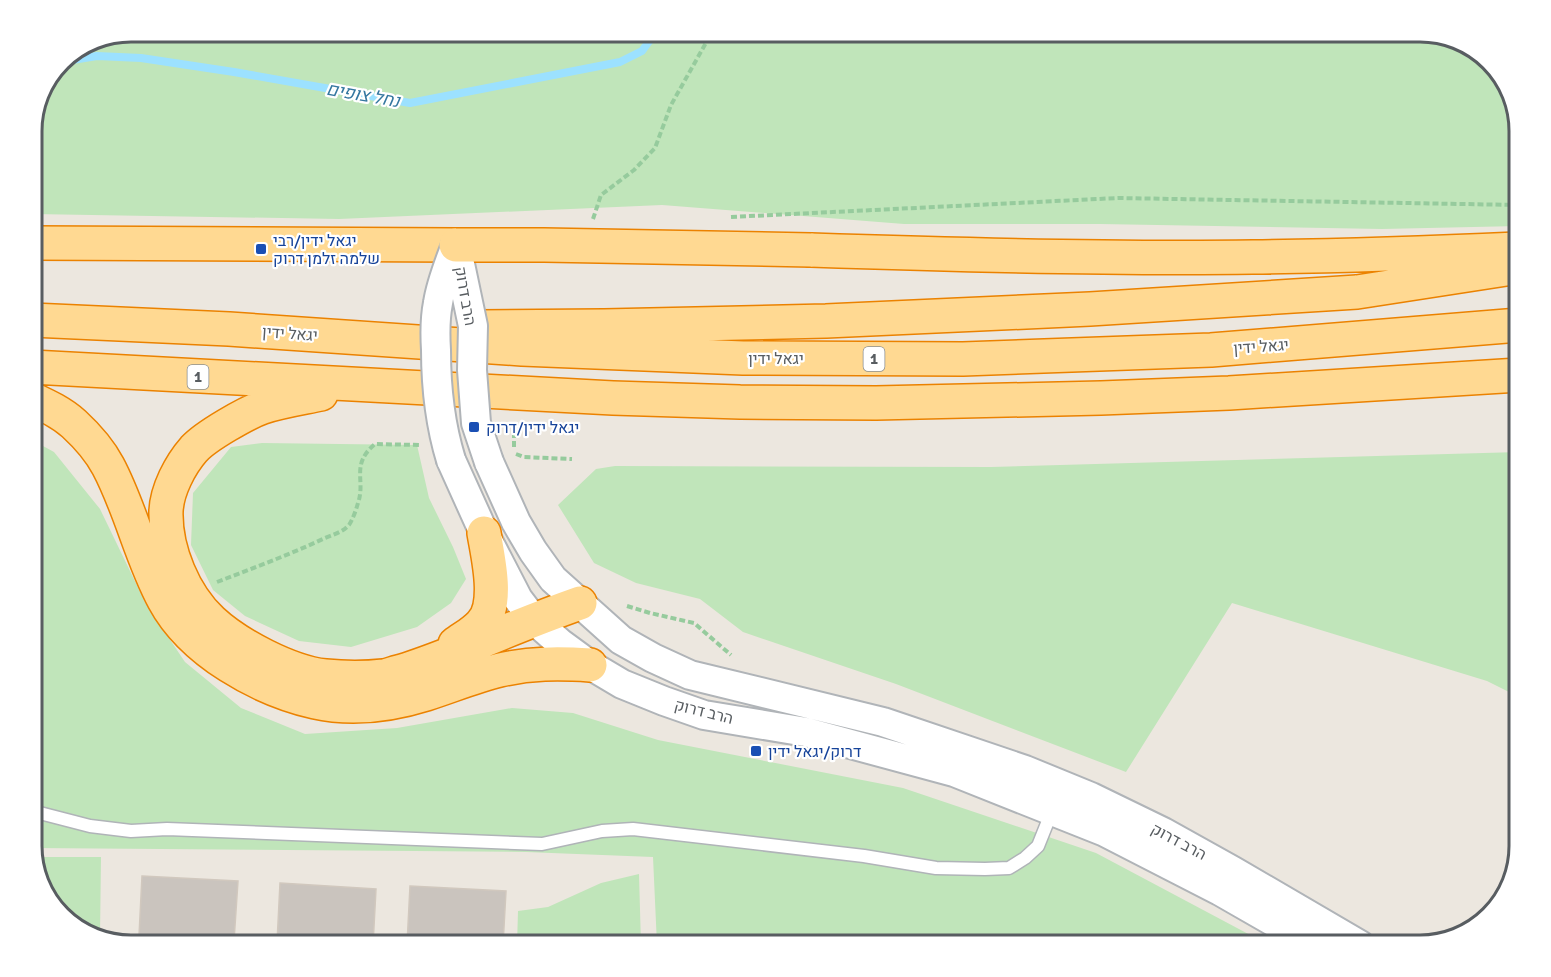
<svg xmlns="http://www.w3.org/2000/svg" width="1551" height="977" font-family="Signika,Heebo,sans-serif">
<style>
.green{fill:#c0e5ba}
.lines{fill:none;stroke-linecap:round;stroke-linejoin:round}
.stream{stroke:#9ce1ff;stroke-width:8}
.building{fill:#cac4be;stroke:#d1c8be;stroke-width:1.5}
.service-casing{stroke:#b0b4b8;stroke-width:15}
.tertiary-casing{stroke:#b0b4b8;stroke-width:32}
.trunk-casing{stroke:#eb8200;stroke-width:36}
.path{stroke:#96cb9d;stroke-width:4;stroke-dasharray:6 3;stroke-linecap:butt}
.service{stroke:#fff;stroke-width:12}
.tertiary{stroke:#fff;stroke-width:28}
.trunk{stroke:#ffd992;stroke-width:33}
.tertiary-bridge-casing{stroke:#b0b4b8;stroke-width:32;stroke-linecap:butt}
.trunk-bridge-casing{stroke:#eb8200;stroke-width:36;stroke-linecap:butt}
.tertiary-bridge{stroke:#fff;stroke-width:28}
.trunk-bridge{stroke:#ffd992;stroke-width:33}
.transit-dot{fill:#1a4fb4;stroke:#fff;stroke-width:2}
.labels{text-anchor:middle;stroke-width:4.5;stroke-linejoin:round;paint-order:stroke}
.shield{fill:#fff;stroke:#8a8e90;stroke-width:1.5}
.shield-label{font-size:15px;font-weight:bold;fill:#585d61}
.transit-label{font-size:16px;fill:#164399;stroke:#fff;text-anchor:start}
.street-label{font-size:16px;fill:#585d61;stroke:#fff}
.water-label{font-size:18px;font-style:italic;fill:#3477a0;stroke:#fff}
.rim{fill:none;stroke:#585d61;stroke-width:3}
</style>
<rect width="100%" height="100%" fill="#ece7df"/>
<path class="green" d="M1420 32 1475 48 1506 82 1519 125V226L1382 229 1100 224H904L662 205 339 219 32 214V125L61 60 93 39Z
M32 440 54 452 100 509 146 604 185 662 241 708 305 734 397 728 512 708 573 713 658 740 903 788 1096 853 1269 945H657L653 857 526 852 32 848Z
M262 443 417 445 429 498 453 547 466 579 451 603 417 627 351 647 299 641 245 616 213 590 191 545 193 493 231 447Z
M1519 452V697L1487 681 1232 603 1126 772 896 684 743 632 700 599 636 583 594 563 558 505 596 469 615 466 991 467Z
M37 857H101L100 936 76 929 45 895 37 869Z
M639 874 641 945H517L518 911 548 907 601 883Z"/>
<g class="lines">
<path class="stream" d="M60 62 97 56 141 58 234 72 410 103 620 62 642 51 653 36"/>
</g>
<path class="building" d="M142 876 238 881 234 941 139 936Z
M280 883 376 889 373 945H314L277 943Z
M410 886 506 891 503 945H407Z"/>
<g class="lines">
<defs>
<path id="service" d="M32 811 90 826 131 831 167 829 542 844 602 831 633 829 864 856 936 868 985 869 1009 868 1025 858 1038 846 1052 811"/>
<path id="tertiary" d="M451 460 484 533 518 599 534 620 560 643 590 665 622 684 664 701 704 715 806 732 954 772 1105 832 1220 891 1314 945
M489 462 516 522 533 551 553 579 621 640 653 658 690 675 883 722 1025 770 1091 797 1163 832 1233 871 1360 945"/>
<path id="trunk" d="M32 243 456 245
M811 250C958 255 1106 259 1253 257 1341 256 1429 253 1517 249
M32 320 229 329 522 349 743 358 963 359 1211 350 1519 325
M480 327 604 326 826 321 1090 309 1357 292 1519 267
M32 367 613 398 740 402 876 403 1101 398 1229 393 1519 375
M321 394C302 398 282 401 263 407 246 413 206 436 194 449 180 465 167 490 166 511 165 550 184 595 212 621 238 645 290 672 325 676 344 678 366 678 384 676 390 675 396 672 402 671 425 664 447 655 470 646 506 631 543 616 580 603
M32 399C47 406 62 413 74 424 87 436 100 451 108 466 131 509 141 558 164 600 192 652 259 689 315 702 351 710 391 705 426 694 451 686 475 676 500 670 531 663 558 663 590 665
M455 644C463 638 474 632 481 624 500 605 488 557 484 533"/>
</defs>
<use href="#service" class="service-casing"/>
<use href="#tertiary" class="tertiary-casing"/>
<use href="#trunk" class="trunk-casing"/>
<path class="path" d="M1384 32 1399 36 1463 45
M731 217 1118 198 1519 205
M593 219 601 195 634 170 655 148 671 105 707 41 713 35
M514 447V421
M516 454 524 457 572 459
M217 582C253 568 289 555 325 538 332 535 343 532 349 525 353 519 356 510 358 503 366 480 350 465 375 444L420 445
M627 606 650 613 694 623 731 655"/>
<use href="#service" class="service"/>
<use href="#tertiary" class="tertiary"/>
<use href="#trunk" class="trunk"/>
<defs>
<path id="tertiary-bridge" d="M456 245 473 326 472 370 476 423 489 462
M451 460C440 424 436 387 436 350 435 334 435 318 438 303 441 283 449 264 456 245"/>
<path id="trunk-bridge" d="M456 245H544L811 250"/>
</defs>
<use href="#tertiary-bridge" class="tertiary-bridge-casing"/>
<use href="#trunk-bridge" class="trunk-bridge-casing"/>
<use href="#tertiary-bridge" class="tertiary-bridge"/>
<use href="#trunk-bridge" class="trunk-bridge"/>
</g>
<g class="transit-dot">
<rect x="255" y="243" width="12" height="12" rx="3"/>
<rect x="468" y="421" width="12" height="12" rx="3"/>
<rect x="750" y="745" width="12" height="12" rx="3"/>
</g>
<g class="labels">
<g class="shield">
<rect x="863.5" y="347" width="21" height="24" rx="4.5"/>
<rect x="187.5" y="365" width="21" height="24" rx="4.5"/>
</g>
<g class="shield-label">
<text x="874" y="364">1</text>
<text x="198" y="382">1</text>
</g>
<g class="transit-label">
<text x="273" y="246">יגאל ידין/רבי<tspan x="273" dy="18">שלמה זלמן דרוק</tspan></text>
<text x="486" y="433">יגאל ידין/דרוק</text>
<text x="768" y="757">דרוק/יגאל ידין</text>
</g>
<g class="street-label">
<text transform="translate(466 296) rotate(80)" y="6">הרב דרוק</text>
<text transform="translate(290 333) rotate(4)" y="6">יגאל ידין</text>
<text transform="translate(1261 346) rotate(-4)" y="6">יגאל ידין</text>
<text x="776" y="364">יגאל ידין</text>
<text transform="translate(704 711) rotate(14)" y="6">הרב דרוק</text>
<text transform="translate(1179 841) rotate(28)" y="6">הרב דרוק</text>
</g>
<g class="water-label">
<text transform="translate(363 95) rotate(10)" y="6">נחל צופים</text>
</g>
</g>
<path d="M0 0H1551V977H0ZM131 42H1420A89 89 0 0 1 1509 131V846A89 89 0 0 1 1420 935H131A89 89 0 0 1 42 846V131A89 89 0 0 1 131 42Z" fill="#fff" fill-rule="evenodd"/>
<path class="rim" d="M131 42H1420A89 89 0 0 1 1509 131V846A89 89 0 0 1 1420 935H131A89 89 0 0 1 42 846V131A89 89 0 0 1 131 42Z"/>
</svg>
